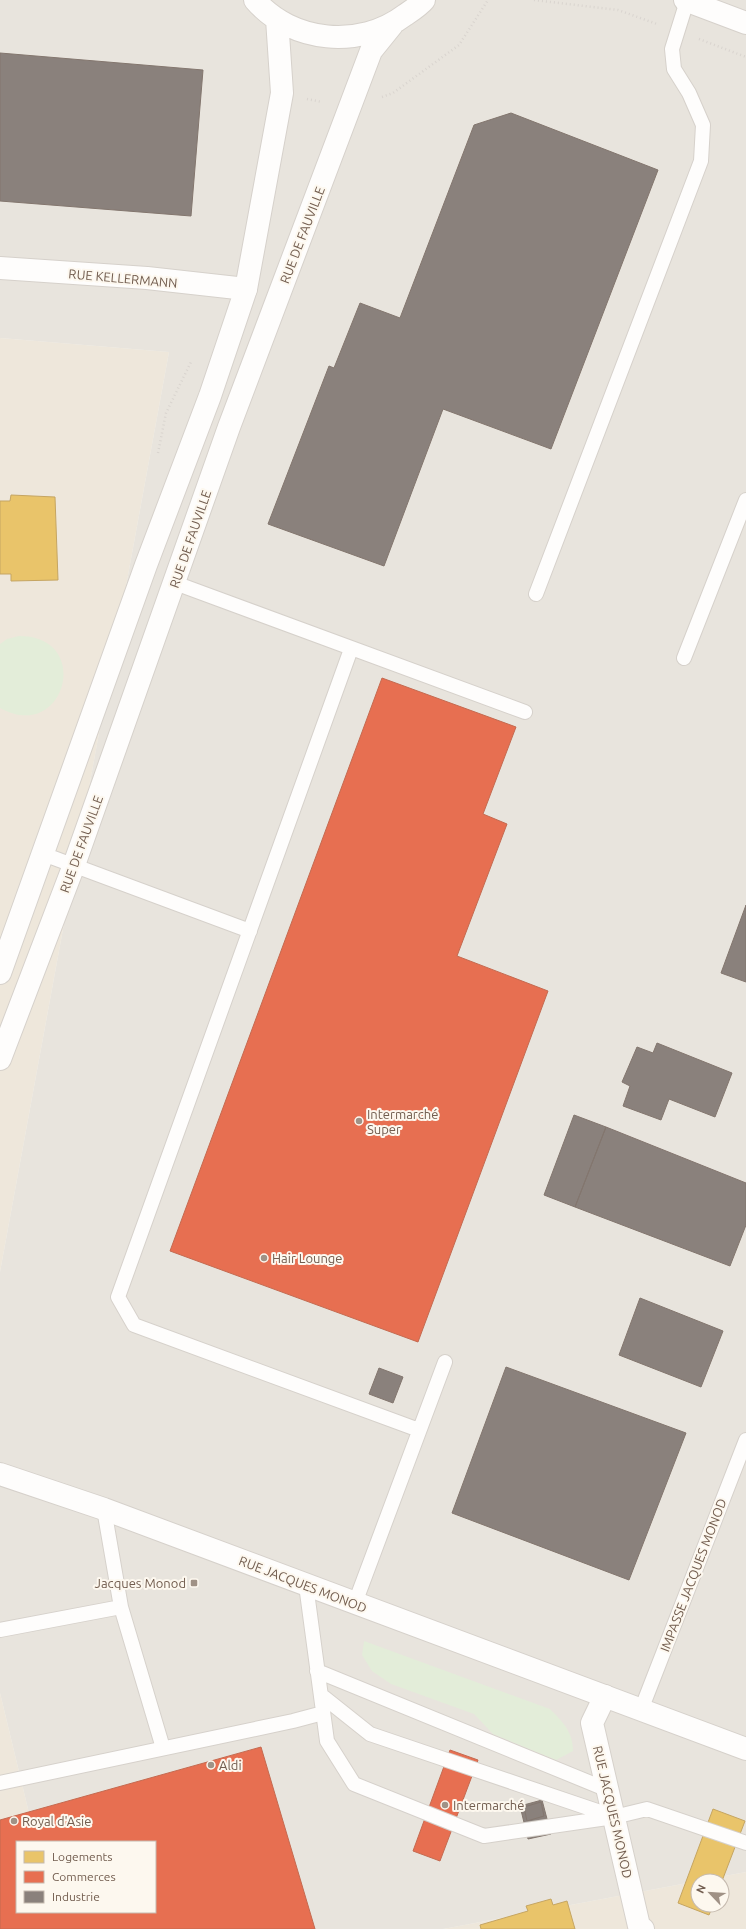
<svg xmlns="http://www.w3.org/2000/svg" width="746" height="1929" font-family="Ubuntu,sans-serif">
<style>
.residential{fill:#eee7db;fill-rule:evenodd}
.industrial{fill:#e8e4dd}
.green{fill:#e3edd9}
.homes{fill:#e9c46a;stroke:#c5a562}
.shops{fill:#e76f51;stroke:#c46a50;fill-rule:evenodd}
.industry{fill:#8a817c;stroke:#83766e}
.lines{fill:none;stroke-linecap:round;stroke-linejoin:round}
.lane-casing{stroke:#d6d1cb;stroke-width:16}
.street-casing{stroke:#d6d1cb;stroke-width:24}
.secondary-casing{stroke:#d6d1cb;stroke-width:24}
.path{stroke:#d9d4cf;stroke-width:2.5;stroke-dasharray:1 3;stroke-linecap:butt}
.lane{stroke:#fefdfc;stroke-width:14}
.street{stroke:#fefdfc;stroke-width:22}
.secondary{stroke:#fefdfc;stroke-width:22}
.poi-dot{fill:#a09286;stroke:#fdf8ef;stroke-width:1.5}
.labels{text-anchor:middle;stroke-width:4;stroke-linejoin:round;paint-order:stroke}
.street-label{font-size:13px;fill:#725d4f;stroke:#fdf8ef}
.poi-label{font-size:13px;fill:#725d4f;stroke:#fdf8ef;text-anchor:start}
</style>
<rect width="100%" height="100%" fill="#f6f4ed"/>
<path class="residential" d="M0 338 169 352 0 1272Z
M0 1693 36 1842H17V1912L0 1929Z
M746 1872V1929H443ZM698 1881H722V1905H698Z"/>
<path class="industrial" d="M0 0H746V1872L443 1929H57L155 1912V1842H36L0 1693V1272L169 352 0 338Z"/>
<path class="green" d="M19 636C94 636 65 744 0 708V644L7 639Z
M364 1641 550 1709C563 1722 573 1732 573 1751L556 1760 493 1734 474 1714 391 1684 372 1671 362 1655Z"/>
<path class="homes" d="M11 495 55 497 58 580 11 581V574H0V501H10Z
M713 1809 745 1821 722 1881H698V1905H713L709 1915 678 1903Z
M551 1899 553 1905 567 1901 575 1929H481L480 1925 528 1911 526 1906Z"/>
<path class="shops" d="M382 678 516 727 483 814 507 824 457 956 548 991 418 1342 170 1251Z
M261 1747 315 1929H0V1820ZM17 1842H155V1912H17Z
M450 1750 478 1760 440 1861 413 1851Z"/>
<path class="industry" d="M0 53 203 70 191 216 0 201Z
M511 113 658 170 551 449 443 409 384 566 268 524 329 366 334 368 360 303 400 318 474 125Z
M746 905V982L721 973Z
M657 1043 732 1073 715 1117 669 1099 661 1120 623 1106 630 1086 622 1082 637 1047 653 1053Z
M574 1115 606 1127 575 1207 544 1195Z
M606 1127 746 1183V1225L730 1266 575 1207Z
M640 1298 723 1331 701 1387 619 1355Z
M506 1367 686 1433 629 1580 452 1513Z
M379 1368 403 1377 393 1403 369 1394Z
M542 1800 551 1834 528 1839 520 1806Z
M541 1802 544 1816 527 1821 524 1807Z"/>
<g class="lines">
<defs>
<path id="lane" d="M175 583 525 712
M536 594 701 161 703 125 689 93 674 69 672 49 687 1
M351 649 118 1297 134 1325 419 1430
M684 658 746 500
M43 854 250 931
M104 1509 121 1607 163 1748
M306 1585 327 1741 354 1784 484 1836 614 1817 647 1809 746 1843
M355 1603 445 1362
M0 1630 121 1607
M317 1671 608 1790
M321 1695 370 1734 612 1816
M641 1710 746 1440
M0 1783 293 1721 323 1713"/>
<path id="street" d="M685 0 746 23
M0 268 147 278 246 289
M605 1696 592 1723 639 1926 643 1929"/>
<path id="secondary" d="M255 0C292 43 360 49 405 15 411 11 419 6 424 0
M0 973 146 565 210 396 246 289 282 93 277 19
M0 1059 74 865 229 427 371 51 392 25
M0 1474 104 1509 746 1749"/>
</defs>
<use href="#lane" class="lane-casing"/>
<use href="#street" class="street-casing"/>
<use href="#secondary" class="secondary-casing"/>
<path class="path" d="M534 0 618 10 657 24
M699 39 746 57
M382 97 393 93 459 45 488 0
M307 99 322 102
M158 453 166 413 191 362"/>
<use href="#lane" class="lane"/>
<use href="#street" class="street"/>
<use href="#secondary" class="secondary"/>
</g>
<g class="poi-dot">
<circle cx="359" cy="1121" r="4"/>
<circle cx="264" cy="1258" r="4"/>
<rect x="190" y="1579" width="8" height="8" rx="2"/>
<circle cx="211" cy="1765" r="4"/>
<circle cx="445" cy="1805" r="4"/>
<circle cx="14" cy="1821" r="4"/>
</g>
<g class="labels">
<g class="street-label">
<text transform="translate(302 235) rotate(-69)" y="5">RUE DE FAUVILLE</text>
<text transform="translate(123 278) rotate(5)" y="5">RUE KELLERMANN</text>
<text transform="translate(190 539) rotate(-71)" y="5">RUE DE FAUVILLE</text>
<text transform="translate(81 844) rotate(-70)" y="5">RUE DE FAUVILLE</text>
<text transform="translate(693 1575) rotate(-69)" y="5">IMPASSE JACQUES MONOD</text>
<text transform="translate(303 1584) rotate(21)" y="5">RUE JACQUES MONOD</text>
<text transform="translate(613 1812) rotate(77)" y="5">RUE JACQUES MONOD</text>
</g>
<g class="poi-label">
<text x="367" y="1119">Intermarché<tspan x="367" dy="15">Super</tspan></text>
<text x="272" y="1263">Hair Lounge</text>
<text x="186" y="1588" text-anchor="end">Jacques Monod</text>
<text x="219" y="1770">Aldi</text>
<text x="453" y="1810">Intermarché</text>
<text x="22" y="1826">Royal d'Asie</text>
</g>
</g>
<rect x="16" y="1841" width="140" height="72" fill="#fdf8ef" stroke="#c5baaf"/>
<rect x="24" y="1851" width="20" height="12" fill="#e9c46a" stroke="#c5baaf"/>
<text x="52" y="1861" font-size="12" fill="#725d4f">Logements</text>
<rect x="24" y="1871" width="20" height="12" fill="#e76f51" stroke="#c5baaf"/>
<text x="52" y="1881" font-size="12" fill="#725d4f">Commerces</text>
<rect x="24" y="1891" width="20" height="12" fill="#8a817c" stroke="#c5baaf"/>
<text x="52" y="1901" font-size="12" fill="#725d4f">Industrie</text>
<g transform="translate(710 1893) rotate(295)"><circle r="19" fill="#fdf8ef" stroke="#c5baaf"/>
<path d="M0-3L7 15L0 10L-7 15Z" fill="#a09286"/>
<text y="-6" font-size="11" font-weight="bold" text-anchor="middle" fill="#725d4f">N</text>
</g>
</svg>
